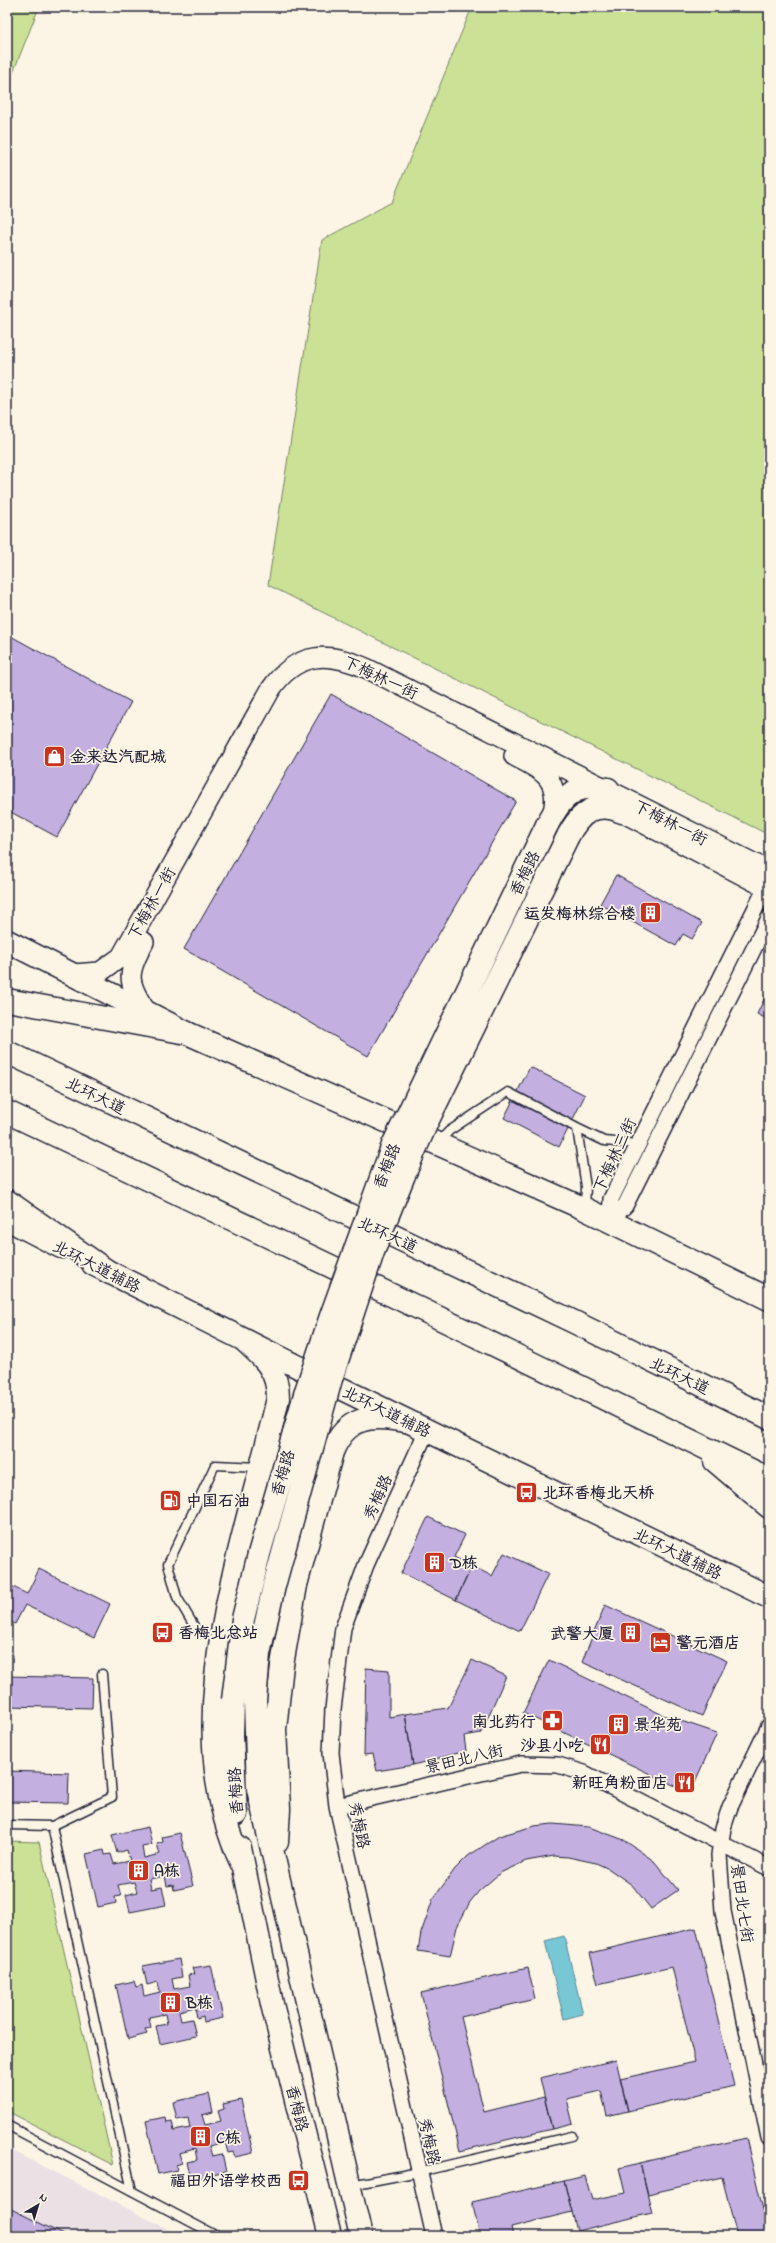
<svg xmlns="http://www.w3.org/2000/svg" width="776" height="2243" font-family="'Indie Flower','LXGW WenKai TC',sans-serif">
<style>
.built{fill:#ebe0e4}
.green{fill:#cbe196;stroke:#768268}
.water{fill:#78c7d5;stroke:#568597}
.building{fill:#c3b0e0;stroke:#22223b}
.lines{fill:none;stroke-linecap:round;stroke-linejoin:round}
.service-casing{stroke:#22223b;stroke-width:11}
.minor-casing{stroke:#22223b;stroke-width:18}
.tertiary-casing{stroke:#22223b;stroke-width:22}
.secondary-casing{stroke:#22223b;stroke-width:25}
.primary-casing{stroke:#22223b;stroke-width:25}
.trunk-casing{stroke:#22223b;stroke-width:25}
.service{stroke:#fcf5e5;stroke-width:8}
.minor{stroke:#fcf5e5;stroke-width:15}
.tertiary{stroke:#fcf5e5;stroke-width:19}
.secondary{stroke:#fcf5e5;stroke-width:22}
.primary{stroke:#fcf5e5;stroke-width:22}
.trunk{stroke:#fcf5e5;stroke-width:22}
.secondary-bridge-casing{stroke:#22223b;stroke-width:25;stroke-linecap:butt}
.secondary-bridge{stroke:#fcf5e5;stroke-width:22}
.labels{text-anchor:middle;stroke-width:3.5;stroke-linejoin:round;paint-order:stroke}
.street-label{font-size:16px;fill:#22223b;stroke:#fcf5e5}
.poi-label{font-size:16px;font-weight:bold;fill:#22223b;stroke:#fcf5e5;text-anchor:start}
</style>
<rect width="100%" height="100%" fill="#fcf5e5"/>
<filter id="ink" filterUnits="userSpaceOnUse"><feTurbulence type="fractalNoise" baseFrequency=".025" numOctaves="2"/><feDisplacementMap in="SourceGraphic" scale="8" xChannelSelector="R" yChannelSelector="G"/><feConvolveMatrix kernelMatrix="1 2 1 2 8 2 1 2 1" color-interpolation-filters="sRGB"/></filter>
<g filter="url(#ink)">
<path class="built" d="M7 2148 182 2236H7Z"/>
<path class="green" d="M7 7H39L7 88Z
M472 7H769V835L268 585 322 240 392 202Z
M7 1841 39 1842 113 2165 7 2111Z"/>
<path class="water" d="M564 1936 583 2014 564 2019 545 1941Z"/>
<path class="building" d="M7 634 131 702 57 837 7 810Z
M331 694 516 801 368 1056 184 949Z
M616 875 702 923 692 939 683 934 676 946 600 904Z
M769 989V1020L757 1014Z
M530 1067 585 1095 559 1147 504 1118Z
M428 1517 465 1535 454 1557 472 1566 456 1600 401 1573Z
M504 1553 548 1574 520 1631 456 1600 472 1566 492 1576Z
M39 1569 110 1604 94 1638 25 1605 15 1624 7 1620V1584L27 1594Z
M605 1605 727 1661 702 1716 582 1662Z
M472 1660 506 1676 481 1733 464 1736 466 1751 413 1765 405 1714 448 1708Z
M549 1660 663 1715 717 1733 690 1793 523 1713Z
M366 1668 389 1670V1717L405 1714 413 1765 377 1771 373 1754 364 1755Z
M7 1676 93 1678 92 1708 7 1706Z
M7 1771 69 1773 68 1803 7 1802Z
M769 1797V1811L764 1808Z
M553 1824 589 1827 624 1840 654 1861 678 1890 651 1909 632 1885 609 1869 596 1863 568 1857 554 1856 526 1861 500 1873 479 1891 470 1902 457 1927 450 1956 418 1951 421 1933 433 1899 455 1869 468 1856 499 1836 534 1826Z
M148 1827 152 1845 142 1847 144 1858 160 1854 157 1844 163 1842 162 1837 180 1833 193 1886 174 1890 173 1885 167 1886 165 1876 149 1879 151 1889 162 1887 166 1905 130 1912 126 1895 137 1892 134 1882 118 1885 121 1896 115 1897 116 1903 98 1907 86 1854 104 1850 105 1855 111 1854 114 1864 130 1861 127 1850 117 1853 112 1835Z
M696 1928 734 2086 628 2111 620 2079 695 2062 672 1967 598 1984 590 1953Z
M179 1959 182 1977 172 1979 174 1989 190 1986 188 1975 194 1974 192 1968 211 1965 223 2018 204 2022 203 2016 197 2018 195 2007 179 2011 181 2021 192 2019 196 2036 160 2044 156 2026 167 2024 165 2014 149 2017 151 2028 145 2029 147 2034 128 2039 116 1985 134 1981 136 1987 142 1985 144 1996 160 1992 158 1982 147 1985 143 1966Z
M528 1968 535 1999 461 2017 484 2112 544 2097 552 2129 460 2151 421 1993Z
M616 2060 628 2111 607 2116 601 2091 567 2099 573 2124 552 2129 540 2078Z
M209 2094 213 2112 202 2115 205 2125 221 2121 218 2111 224 2109 223 2104 241 2100 253 2153 235 2157 233 2152 228 2153 225 2142 209 2146 212 2156 222 2154 226 2172 191 2180 187 2162 197 2160 195 2149 179 2153 182 2163 176 2165 177 2170 158 2174 146 2121 165 2117 166 2122 172 2121 174 2131 190 2128 188 2118 177 2120 173 2102Z
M746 2138 769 2236H737L722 2177 648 2194 640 2163Z
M640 2163 652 2213 577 2231 564 2181 585 2176 592 2200 625 2193 619 2168Z
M564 2181 572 2212 511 2227 513 2236H480L472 2202Z
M7 2207 66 2236H7Z"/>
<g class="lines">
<defs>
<path id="service" d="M577 1128 604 1141 638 1144
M439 1142 449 1131 508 1092 577 1128 586 1187 585 1208
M194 1626 177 1597 168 1564 215 1465 259 1467
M102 1674 112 1797 52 1826 132 2191
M7 1825 52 1826
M7 2125 217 2236
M351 2185 419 2172 572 2136"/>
<path id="minor" d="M610 1221 611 1199 766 887 769 886
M610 1221 625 1206 769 918
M427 1430 366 1565 343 1628 333 1709 331 1753 337 1806 434 2236
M769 1726 730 1807 723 1828 719 1855 723 1911 769 2138
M337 1806 521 1764 558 1765 584 1773 769 1868"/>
<path id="tertiary" d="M514 756C540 769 561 778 553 812
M622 812 769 889
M144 942C127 973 126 981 146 1011
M73 974 100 972 121 957 271 689C297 651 329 651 368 669L769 871"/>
<path id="secondary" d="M547 825C561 797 575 782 608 789
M568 836C580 813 596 800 622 812
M233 1700 232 1735 236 1814
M255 1701 258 1789 361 2236
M277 1842 279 1809 275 1729 282 1665 296 1585 332 1452C346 1417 370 1414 405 1421
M240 1848 272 2004 330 2236
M241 1862C174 1720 246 1541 278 1398 278 1371 265 1359 246 1342"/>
<path id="primary" d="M7 941 187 1033 585 1209 769 1299
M7 1219 61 1247
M93 1264 340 1388 769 1597"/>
<path id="trunk" d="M7 1000 187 1033
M7 1052 572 1321 769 1418
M7 1112 427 1312 769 1479
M7 1201 110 1273
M715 1461 769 1507"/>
</defs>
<use href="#service" class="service-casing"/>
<use href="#minor" class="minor-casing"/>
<use href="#tertiary" class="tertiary-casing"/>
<use href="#secondary" class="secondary-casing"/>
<use href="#primary" class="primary-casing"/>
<use href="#trunk" class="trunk-casing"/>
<use href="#service" class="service"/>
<use href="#minor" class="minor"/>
<use href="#tertiary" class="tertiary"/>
<use href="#secondary" class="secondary"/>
<use href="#primary" class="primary"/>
<use href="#trunk" class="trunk"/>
<defs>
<path id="secondary-bridge" d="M233 1700 243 1619 259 1554 306 1391 331 1316 393 1145 547 825
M255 1701 259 1654 274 1586 331 1379 373 1252 404 1175 427 1122 568 836"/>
</defs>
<use href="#secondary-bridge" class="secondary-bridge-casing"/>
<use href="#secondary-bridge" class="secondary-bridge"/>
</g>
</g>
<defs>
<symbol id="shop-square" viewBox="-11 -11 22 22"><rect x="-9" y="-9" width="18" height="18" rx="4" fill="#c8321e" stroke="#fcf5e5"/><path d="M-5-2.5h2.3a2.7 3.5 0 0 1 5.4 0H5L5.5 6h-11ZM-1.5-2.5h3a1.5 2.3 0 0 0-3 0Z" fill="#fff"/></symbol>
<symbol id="building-square" viewBox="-11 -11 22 22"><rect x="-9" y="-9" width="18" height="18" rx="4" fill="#c8321e" stroke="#fcf5e5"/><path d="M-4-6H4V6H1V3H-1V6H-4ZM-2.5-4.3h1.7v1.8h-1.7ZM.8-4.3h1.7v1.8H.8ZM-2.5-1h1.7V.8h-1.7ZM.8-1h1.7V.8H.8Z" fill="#fff"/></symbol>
<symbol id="bus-square" viewBox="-11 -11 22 22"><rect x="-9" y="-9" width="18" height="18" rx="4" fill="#c8321e" stroke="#fcf5e5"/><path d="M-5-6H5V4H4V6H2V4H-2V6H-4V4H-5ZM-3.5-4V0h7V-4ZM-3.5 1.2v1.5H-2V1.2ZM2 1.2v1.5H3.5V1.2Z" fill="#fff"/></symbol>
<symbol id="fuel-square" viewBox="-11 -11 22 22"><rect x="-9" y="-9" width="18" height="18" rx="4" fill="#c8321e" stroke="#fcf5e5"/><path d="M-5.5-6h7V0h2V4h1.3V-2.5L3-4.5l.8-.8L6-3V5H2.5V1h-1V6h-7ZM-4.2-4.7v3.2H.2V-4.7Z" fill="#fff"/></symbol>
<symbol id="hotel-square" viewBox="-11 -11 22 22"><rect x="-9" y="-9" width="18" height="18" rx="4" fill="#c8321e" stroke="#fcf5e5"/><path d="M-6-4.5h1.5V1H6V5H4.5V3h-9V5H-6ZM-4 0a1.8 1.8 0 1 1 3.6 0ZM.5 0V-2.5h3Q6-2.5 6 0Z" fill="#fff"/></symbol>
<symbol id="pharmacy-square" viewBox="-11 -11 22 22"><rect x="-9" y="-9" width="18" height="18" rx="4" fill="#c8321e" stroke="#fcf5e5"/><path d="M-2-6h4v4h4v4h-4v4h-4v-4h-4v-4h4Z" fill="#fff"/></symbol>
<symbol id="restaurant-square" viewBox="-11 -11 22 22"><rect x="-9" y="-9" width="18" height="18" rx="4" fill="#c8321e" stroke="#fcf5e5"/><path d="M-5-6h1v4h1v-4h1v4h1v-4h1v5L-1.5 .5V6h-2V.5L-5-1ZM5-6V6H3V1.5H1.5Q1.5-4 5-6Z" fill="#fff"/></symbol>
</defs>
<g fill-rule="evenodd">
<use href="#shop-square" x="42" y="744" width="25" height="25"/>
<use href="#building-square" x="638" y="900" width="25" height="25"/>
<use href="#bus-square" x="514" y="1480" width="25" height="25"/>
<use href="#fuel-square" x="158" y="1488" width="25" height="25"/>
<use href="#building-square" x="422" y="1550" width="25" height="25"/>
<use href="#bus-square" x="150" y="1620" width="25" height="25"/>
<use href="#building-square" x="618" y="1620" width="25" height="25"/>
<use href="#hotel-square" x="648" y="1630" width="25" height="25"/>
<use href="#pharmacy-square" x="540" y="1708" width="25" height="25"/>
<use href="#building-square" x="606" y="1712" width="25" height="25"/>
<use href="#restaurant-square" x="588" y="1732" width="25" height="25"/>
<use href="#restaurant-square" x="672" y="1770" width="25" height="25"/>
<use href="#building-square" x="126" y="1858" width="25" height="25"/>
<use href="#building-square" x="158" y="1990" width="25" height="25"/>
<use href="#building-square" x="188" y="2124" width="25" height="25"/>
<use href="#bus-square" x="286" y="2168" width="25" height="25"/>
</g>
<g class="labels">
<g class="street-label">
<text transform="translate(381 677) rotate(25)" y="6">下梅林一街</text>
<text transform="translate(671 822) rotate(27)" y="6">下梅林一街</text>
<text transform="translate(524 873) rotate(-64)" y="6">香梅路</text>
<text transform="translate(151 903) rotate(-61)" y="6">下梅林一街</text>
<text transform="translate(96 1095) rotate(26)" y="6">北环大道</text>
<text transform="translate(614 1155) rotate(-65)" y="6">下梅林三街</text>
<text transform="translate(386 1166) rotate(-69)" y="6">香梅路</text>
<text transform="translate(388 1234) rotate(25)" y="6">北环大道</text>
<text transform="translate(97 1266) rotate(27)" y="6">北环大道辅路</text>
<text transform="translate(680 1375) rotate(26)" y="6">北环大道</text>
<text transform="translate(387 1411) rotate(26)" y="6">北环大道辅路</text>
<text transform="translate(282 1473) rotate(-74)" y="6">香梅路</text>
<text transform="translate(377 1497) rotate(-66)" y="6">秀梅路</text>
<text transform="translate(678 1553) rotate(26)" y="6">北环大道辅路</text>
<text transform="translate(464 1758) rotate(-13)" y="6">景田北八街</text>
<text transform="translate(235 1791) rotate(-93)" y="6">香梅路</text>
<text transform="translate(360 1825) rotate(78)" y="6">秀梅路</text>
<text transform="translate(743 1903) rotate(82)" y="6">景田北七街</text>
<text transform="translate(298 2108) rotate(76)" y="6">香梅路</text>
<text transform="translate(430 2141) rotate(77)" y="6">秀梅路</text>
</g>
<g class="poi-label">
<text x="70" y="762">金来达汽配城</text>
<text x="636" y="919" text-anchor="end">运发梅林综合楼</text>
<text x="542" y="1498">北环香梅北天桥</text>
<text x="186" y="1506">中国石油</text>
<text x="450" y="1568">D栋</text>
<text x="178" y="1638">香梅北总站</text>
<text x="614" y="1639" text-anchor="end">武警大厦</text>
<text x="676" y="1648">警元酒店</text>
<text x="536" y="1727" text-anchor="end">南北药行</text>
<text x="634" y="1730">景华苑</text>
<text x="584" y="1751" text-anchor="end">沙县小吃</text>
<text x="668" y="1788" text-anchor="end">新旺角粉面店</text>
<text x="154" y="1876">A栋</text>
<text x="186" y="2008">B栋</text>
<text x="216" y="2143">C栋</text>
<text x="282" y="2186" text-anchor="end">福田外语学校西</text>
</g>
</g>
<rect width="776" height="2243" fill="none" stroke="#fcf5e5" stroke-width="24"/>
<rect x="12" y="12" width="752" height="2219" fill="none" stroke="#22223b" stroke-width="1.5" filter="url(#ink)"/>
<g transform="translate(38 2205) rotate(38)" stroke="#fcf5e5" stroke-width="3" paint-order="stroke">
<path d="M0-3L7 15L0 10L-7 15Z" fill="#22223b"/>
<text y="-6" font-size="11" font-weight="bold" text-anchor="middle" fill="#22223b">N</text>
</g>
</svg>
